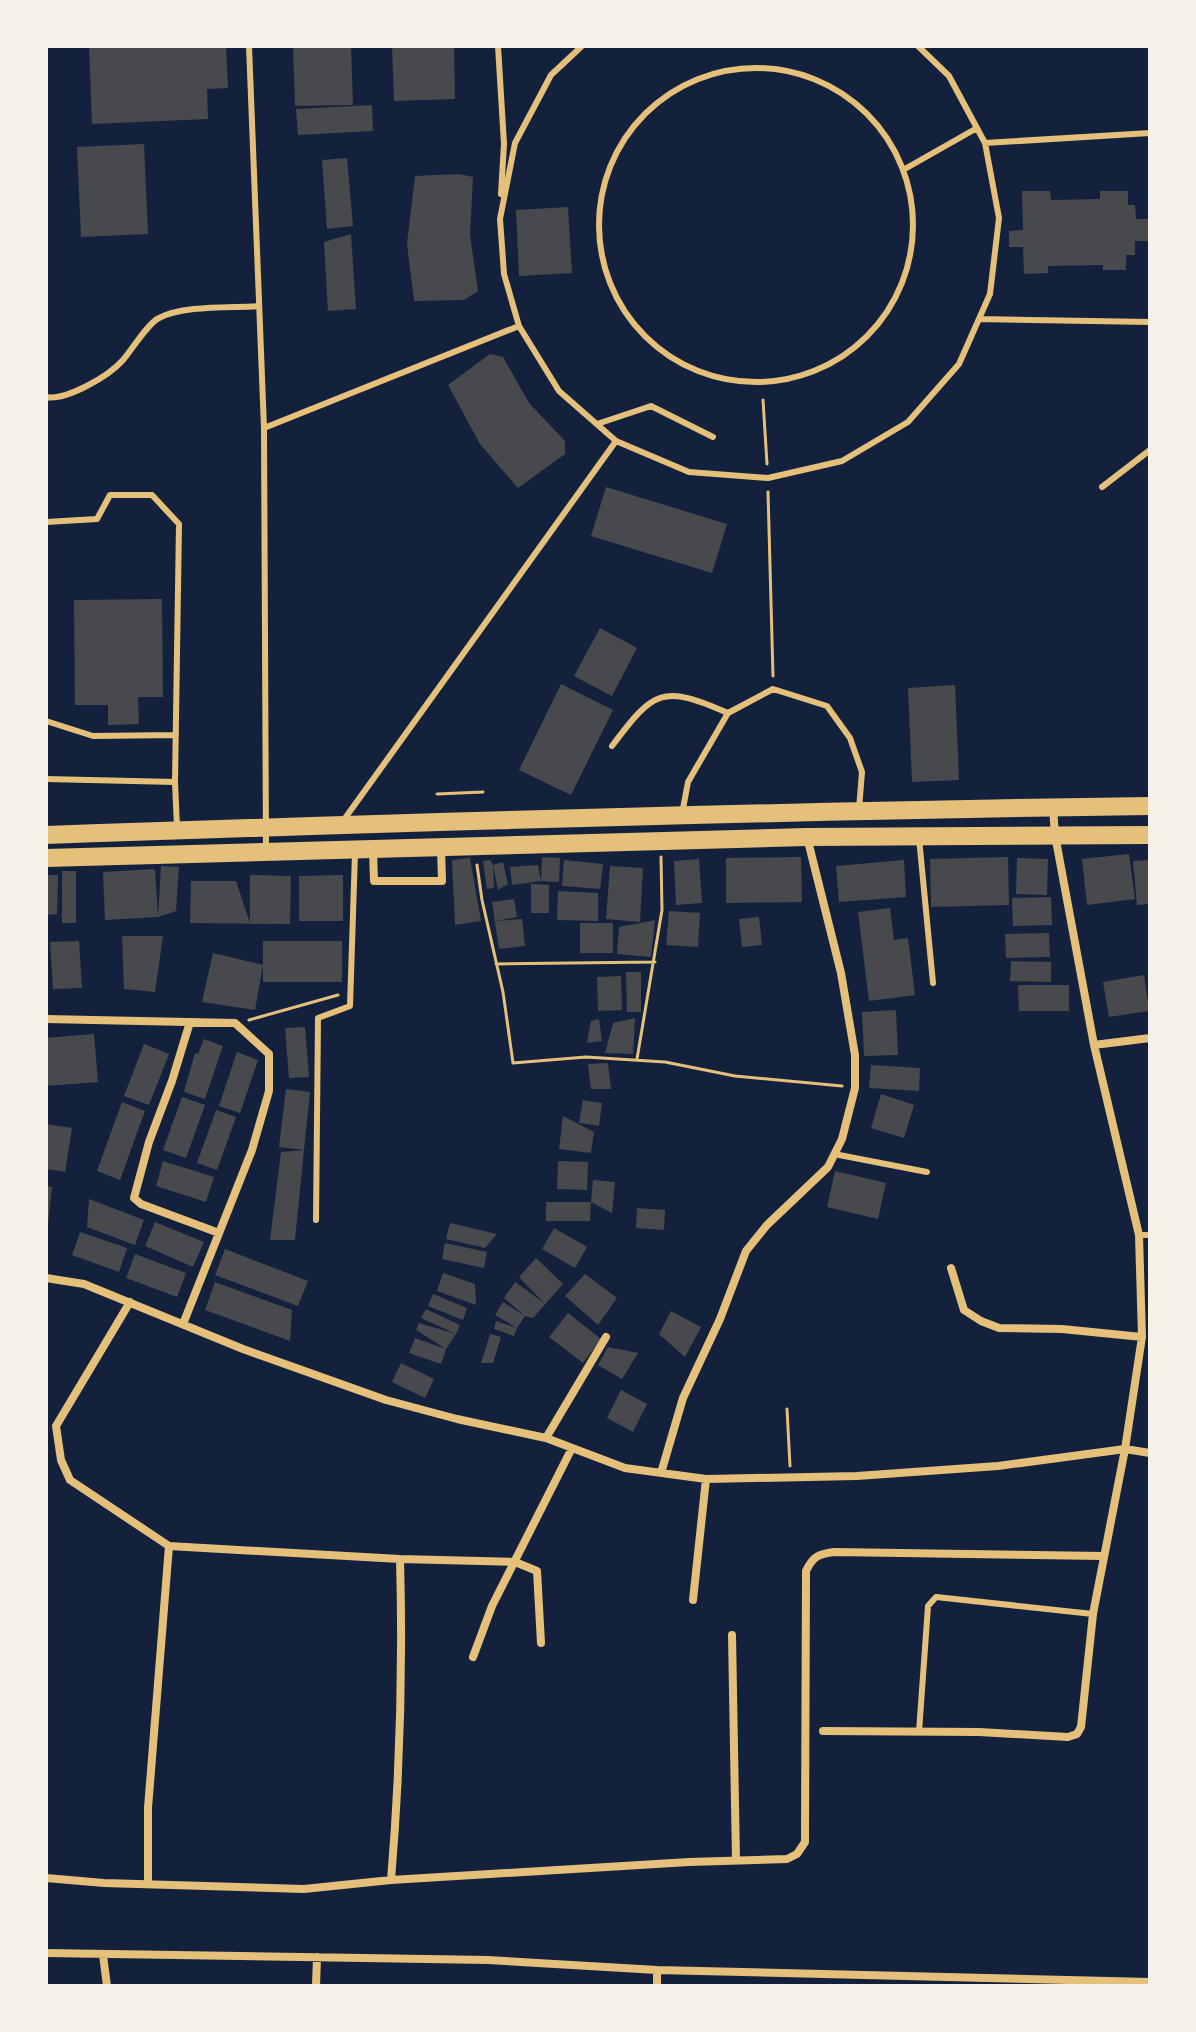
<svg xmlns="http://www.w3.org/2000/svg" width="1196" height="2032" font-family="Signika,sans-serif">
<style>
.building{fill:#48494c}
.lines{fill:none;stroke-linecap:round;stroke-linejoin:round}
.path{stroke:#e5c07b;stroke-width:3}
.service{stroke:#e5c07b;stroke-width:6}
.minor{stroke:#e5c07b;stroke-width:8}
.primary{stroke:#e5c07b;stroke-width:18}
</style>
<rect width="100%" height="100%" fill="#14213d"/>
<path class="building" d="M89 46H226L228 88 207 89 208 119 92 124Z
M293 46H351L353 105 295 106Z
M392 46H454L455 99 394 101Z
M372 105 373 131 298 135 296 109Z
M144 144 148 234 81 237 77 147Z
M347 158 353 226 327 229 322 160Z
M459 174 473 177 470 235 478 291 464 300 414 301 407 244 415 176Z
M1022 191H1050L1051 200 1100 199V191H1128V205H1135L1136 219H1150V241H1135V255H1126V270H1103V265L1048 266V273L1024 274 1023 247H1009V231L1023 230Z
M568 207 572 273 519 276 516 210Z
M351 234 356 309 328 311 324 242Z
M490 354 503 357 529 403 565 441V454L518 488 480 444 448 385Z
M606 487 727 524 712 573 591 536Z
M162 599 163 697H138L139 724 108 725V705H75L74 600Z
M600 628 637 648 612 696 574 676Z
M561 684 613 710 571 795 519 770Z
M955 685 959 780 912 782 908 688Z
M1129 854 1135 899 1087 905 1082 859Z
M542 857 560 858 559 882 541 881Z
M801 857 802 902 726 903V858Z
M1008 857 1009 905 931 907 930 859Z
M470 858 481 921 455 925 452 860Z
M1017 858 1048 859 1047 895 1016 894Z
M699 859 702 903 676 905 674 861Z
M490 860 493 865 494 888 487 889 483 861Z
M564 860 603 864 600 889 562 886Z
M904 860 906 897 839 902 836 866Z
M1150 860V904L1137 905 1133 861Z
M503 862 508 884 498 890 493 865Z
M538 865 541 881 512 885 510 867Z
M161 866 179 867 176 911 158 917 105 920 103 872 155 869 158 917Z
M610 866 643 868 640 922 606 919Z
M62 871H76V923H62Z
M46 875H58L57 914 46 915Z
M250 875 291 876 290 924 190 923 191 881H236L250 923Z
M343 875V921H299V876Z
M531 884 549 885V913H531Z
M558 891 598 893V921L557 920Z
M1051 897 1052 925 1013 926 1012 898Z
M514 899 517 917 496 921 522 919 525 946 499 949 492 902Z
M890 908 894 940 908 938 915 995 869 1001 858 912Z
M669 911 700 913 698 947 666 945Z
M759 917 762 945 742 947 739 919Z
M655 920 651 957 617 954 619 927Z
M580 923H613V953H580Z
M1049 933 1050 957 1006 958 1005 934Z
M122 936H163L155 992 124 989Z
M79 941 82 988 53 989 50 942Z
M263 941H342V982H263Z
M213 953 263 965 255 1010 202 1002Z
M1011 961 1051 962V982L1010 981Z
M626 972H641V1012H627Z
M1144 975 1149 1011 1109 1017 1103 982Z
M621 976 622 1010 598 1011 597 977Z
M1018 985H1069V1011H1019Z
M896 1010 898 1055 864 1056 862 1012Z
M635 1018 633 1054 605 1053 613 1023Z
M599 1019 602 1041 587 1043 591 1021Z
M305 1027 309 1077 289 1078 285 1028Z
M94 1034 98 1082 46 1086V1038Z
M204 1039 223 1046 205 1099 184 1092 195 1053 198 1054Z
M144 1044 169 1054 149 1105 124 1096Z
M237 1052 258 1060 240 1113 219 1106Z
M608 1063 611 1089H591L588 1064Z
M871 1065 920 1068 919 1091 869 1088Z
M286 1089 310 1092 304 1150 279 1147Z
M881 1094 914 1105 904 1138 871 1128Z
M182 1097 205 1105 186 1158 163 1150Z
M583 1100 602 1103 599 1126 579 1123Z
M122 1102 145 1111 120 1180 97 1171Z
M216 1110 236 1117 217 1170 197 1163Z
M563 1116 594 1132 591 1153 559 1149Z
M46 1124 72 1128 65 1172 46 1169Z
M304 1150 295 1240H270L281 1152Z
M163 1161 214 1177 206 1202 156 1186Z
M558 1161 588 1162 587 1190 557 1189Z
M835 1171 886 1183 878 1219 827 1207Z
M593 1180 615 1182 612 1213 591 1202Z
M46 1186 52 1187 48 1225H46Z
M89 1199 144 1220 135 1245 87 1227Z
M546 1202H591L590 1221H546Z
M637 1208 665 1210 664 1230 636 1228Z
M155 1222 204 1242 193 1267 145 1246Z
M450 1223 497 1234 485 1248 446 1239Z
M554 1228 587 1247 575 1268 542 1249Z
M80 1232 127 1248 119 1272 72 1255Z
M445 1243 487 1252 484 1268 442 1259Z
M225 1249 308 1281 298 1306 215 1275Z
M135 1254 186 1273 177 1297 126 1278Z
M536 1258 563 1284 533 1318 525 1316 517 1328 495 1315 503 1302 525 1316 504 1298 515 1282 544 1303 519 1277Z
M443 1273 475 1284 476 1305 437 1291Z
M585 1274 617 1298 598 1325 565 1296Z
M215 1282 292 1310 290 1341 205 1310Z
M433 1294 467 1308 463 1320 428 1306Z
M426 1309 460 1325 456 1334 446 1349 441 1364 409 1353 415 1338 446 1349 416 1330 419 1323 456 1334 421 1318Z
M671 1311 701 1327 685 1357 659 1334Z
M568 1313 601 1339 583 1363 549 1337Z
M496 1321 517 1328 514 1336 494 1329Z
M490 1334 501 1337 493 1363H481Z
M608 1347 638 1353 622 1379 598 1365Z
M401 1363 434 1379 425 1398 392 1382Z
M621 1390 647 1404 633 1432 607 1418Z"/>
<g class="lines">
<path class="path" d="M763 400 767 464
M768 492 773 676
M437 794 483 792
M477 865 482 900 503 992 513 1063 586 1057 665 1062 735 1076 842 1086
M496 964 655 962
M249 1020 338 995
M637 1059 662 910 661 857
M787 1409 790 1466"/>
<path class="service" d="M249 46 264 428 266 849
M498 46 504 144 501 194
M582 46 551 75 515 143 500 219 504 274 519 326 559 391 616 441 689 472 768 478 842 461 908 422 959 364 990 294 999 218 985 143 949 76 918 46
M599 225a157 157 0 1 1 314 0a157 157 0 1 1-314 0Z
M985 143 1150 133
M903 170 977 128
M979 319 1150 322
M46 397C66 401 109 376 123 360 132 350 147 324 159 318 183 305 231 308 258 306
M597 424 651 406 713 437
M264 428 519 326
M1102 487 1150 450
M46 522 97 519 110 495H152L179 524 175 782 46 779
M46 721 93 736 176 735
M612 746C654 690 662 684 728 713
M175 782 177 827
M682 814 688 782 728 713 773 689 827 706 850 738 862 772 859 809
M343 821 616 441
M919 838 933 983
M834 1154 927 1172
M316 1220 318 1018 350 1006 355 853
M1139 1235H1150
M919 1732 928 1606 936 1597 1093 1614"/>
<path class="minor" d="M373 849 374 881H442L441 847
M46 1019 235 1023 269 1054V1091L252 1150 183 1324
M190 1022 172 1081 149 1142 134 1198 141 1204 219 1233
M1094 1045 1150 1038
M951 1268 964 1310 981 1321 999 1328 1062 1329 1142 1337
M46 1278 84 1284 243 1349 386 1400 457 1419 546 1438 625 1468 706 1479 857 1476 998 1466 1125 1449 1150 1453
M130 1302 56 1426 61 1460 70 1480 169 1546
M546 1438 606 1337
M661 1473 683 1398 720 1319 746 1251 767 1225 828 1167 842 1139 855 1088V1055L841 973 807 837
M169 1546 400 1559 515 1562 537 1571 541 1643
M693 1600 706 1479
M732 1635 736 1860
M473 1657 492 1606 572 1448
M823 1731 979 1732 1068 1737 1077 1734 1081 1727 1093 1614 1125 1449 1142 1337 1139 1235 1094 1045 1055 835 1053 808
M46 1878 104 1883 304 1889 391 1880 689 1862 787 1859 797 1854 805 1842 806 1571C813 1556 819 1554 834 1552L1104 1556
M391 1880C400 1773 403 1667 400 1559
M148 1884V1808L169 1546
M46 1953 488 1960 657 1970 1150 1982
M103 1955 107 1986
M316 1986 317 1957
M657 1986V1970"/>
<path class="primary" d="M46 835C414 822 782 811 1150 806
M46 858 806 837 1150 835"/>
</g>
<rect width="1196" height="2032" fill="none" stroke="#f6f1e7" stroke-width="96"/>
</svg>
